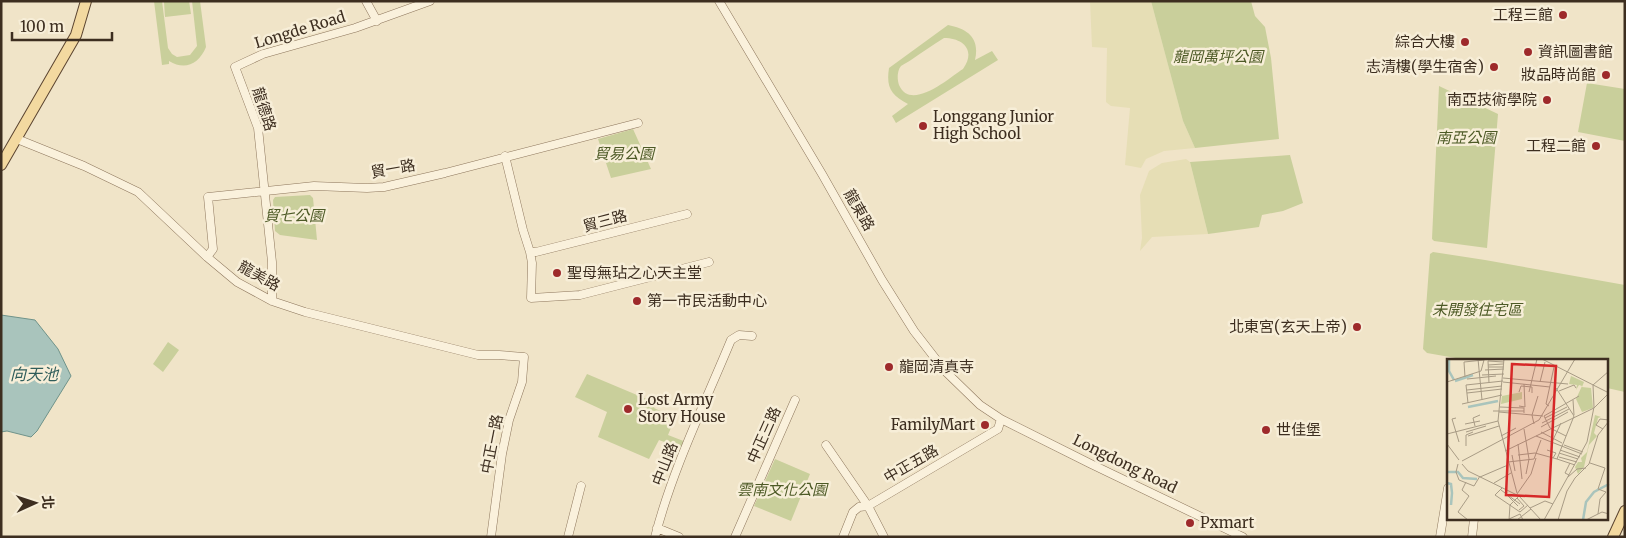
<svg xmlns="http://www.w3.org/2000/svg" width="1626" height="538" font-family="Merriweather,'Noto Sans TC',serif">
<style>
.farmland{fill:#e6deb5}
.green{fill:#c9cf9b;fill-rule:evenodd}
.water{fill:#a9c4bc;stroke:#6f938a}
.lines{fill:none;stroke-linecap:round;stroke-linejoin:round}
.minor-casing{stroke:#8d765c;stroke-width:9}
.major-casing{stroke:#5b4430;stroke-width:12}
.minor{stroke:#faf1dc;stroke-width:8}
.major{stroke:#f3d9a0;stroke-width:10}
.poi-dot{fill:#9e2a2b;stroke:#f7eed8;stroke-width:2}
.labels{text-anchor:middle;stroke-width:5;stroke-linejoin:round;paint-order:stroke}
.poi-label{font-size:15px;fill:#3d2e20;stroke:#f7eed8;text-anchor:end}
.street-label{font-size:15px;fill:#3d2e20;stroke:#f7eed8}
.park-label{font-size:15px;font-style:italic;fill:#4d5a26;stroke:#f7eed8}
.water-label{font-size:16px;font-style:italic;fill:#2f5d5a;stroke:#f7eed8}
.inset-river{fill:none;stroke:#a9c4bc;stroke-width:2.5}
.inset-road{fill:none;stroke:#a89b85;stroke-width:1}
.view{fill:#d62828;fill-opacity:0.15;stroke:#d62828;stroke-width:2.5}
.inset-edge{fill:none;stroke:#3d2e20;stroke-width:2.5}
</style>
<rect width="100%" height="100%" fill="#f0e4c8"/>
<path class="farmland" d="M1090 1H1151L1183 121 1195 148 1164 151 1146 159 1141 168 1125 165 1130 108 1111 106 1106 102 1107 48 1092 47Z
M1186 159 1190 162 1208 234 1152 237 1140 251 1142 238 1140 195 1149 171 1162 163Z"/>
<path class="green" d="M154 1H162L168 48 172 54 177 57 190 55 197 46 192 1H200L206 47C199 64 185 71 169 61V64L162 65Z
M173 1H189L191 14 165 17 164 2Z
M1151 1H1251L1255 16 1265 27 1271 58 1279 139 1195 148 1183 121Z
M948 25C968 29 980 38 975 60L992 51 998 60 896 123 892 116 908 104C891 95 886 88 889 68ZM944 38C964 38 976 51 963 69 949 78 911 112 899 85 897 79 897 71 901 66 904 64 908 62 911 60 922 52 933 45 944 38Z
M1587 83 1625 89V141L1578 132Z
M1439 86 1498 114 1487 248 1434 241 1432 239Z
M633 129 651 169 611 178 598 139Z
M1290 155 1303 203 1283 211 1262 215 1259 227 1208 234 1190 162Z
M310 195 313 198 317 240 280 235 275 231 273 200 275 197Z
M1433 252 1485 260 1625 285V392L1607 388V360H1467L1427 353 1423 349 1430 254Z
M168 342 179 350 163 372 153 364Z
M587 374 656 403 654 408 675 418 668 435 686 442 683 449 659 440 649 459 598 437 607 412 575 397Z
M775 459 810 474 791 521 754 506Z"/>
<path class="water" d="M1 315 35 320 58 349 71 376 37 431 31 437 7 431 1 432Z"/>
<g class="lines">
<defs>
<path id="minor" d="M366 1 377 21
M719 1 822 174 882 280 914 331 945 371 980 405 1001 419 1091 464 1243 537
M17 139 84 166 138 192 207 257 237 282 272 301 305 312 478 355H499L524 357 522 382 509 420 502 454 491 537
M505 156 523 230 530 252 532 263 531 298 580 295 709 262
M530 252H536L687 214
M207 257 213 249 208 197 314 186 367 188 384 187 445 173 638 123
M272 301V262L258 128 235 67 263 54 355 28 430 1
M826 445 868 506 884 537
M657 528 679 537
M568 537 581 486
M655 537C672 470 705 403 731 340L739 335 752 336
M735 537 795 400
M843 537 853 512 859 507 868 506 998 429 1001 419
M1440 537 1448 488
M1472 537 1474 519"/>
<path id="major" d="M1 165 76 35 86 1
M1613 537 1625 511"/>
</defs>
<use href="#minor" class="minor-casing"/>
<use href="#major" class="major-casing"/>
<use href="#minor" class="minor"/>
<use href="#major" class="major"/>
</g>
<g class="poi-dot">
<circle cx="1563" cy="15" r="5"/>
<circle cx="1465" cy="42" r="5"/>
<circle cx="1528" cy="52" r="5"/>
<circle cx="1494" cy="67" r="5"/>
<circle cx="1606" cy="75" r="5"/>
<circle cx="1547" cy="100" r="5"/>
<circle cx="923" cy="126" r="5"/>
<circle cx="1596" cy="146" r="5"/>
<circle cx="557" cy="273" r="5"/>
<circle cx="637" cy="301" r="5"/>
<circle cx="1357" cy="327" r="5"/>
<circle cx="889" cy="367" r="5"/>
<circle cx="628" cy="409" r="5"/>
<circle cx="985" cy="425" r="5"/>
<circle cx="1266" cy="430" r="5"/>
<circle cx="1190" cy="523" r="5"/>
</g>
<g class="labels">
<g class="poi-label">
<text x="1553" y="20">工程三館</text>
<text x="1455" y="47">綜合大樓</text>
<text x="1538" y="57" text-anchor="start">資訊圖書館</text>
<text x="1484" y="72">志清樓(學生宿舍)</text>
<text x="1596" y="80">妝品時尚館</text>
<text x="1537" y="105">南亞技術學院</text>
<text x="933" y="122" text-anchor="start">Longgang Junior<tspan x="933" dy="17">High School</tspan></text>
<text x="1586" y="151">工程二館</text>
<text x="567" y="278" text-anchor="start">聖母無玷之心天主堂</text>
<text x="647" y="306" text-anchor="start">第一市民活動中心</text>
<text x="1347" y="332">北東宮(玄天上帝)</text>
<text x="899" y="372" text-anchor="start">龍岡清真寺</text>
<text x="638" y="405" text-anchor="start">Lost Army<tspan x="638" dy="17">Story House</tspan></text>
<text x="975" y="430">FamilyMart</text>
<text x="1276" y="435" text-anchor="start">世佳堡</text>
<text x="1200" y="528" text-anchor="start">Pxmart</text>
</g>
<g class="street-label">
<text transform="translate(300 30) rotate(-17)" y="5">Longde Road</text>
<text transform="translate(264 109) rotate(72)" y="5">龍德路</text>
<text transform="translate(393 169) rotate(-10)" y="5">貿一路</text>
<text transform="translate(859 210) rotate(60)" y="5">龍東路</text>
<text transform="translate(605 221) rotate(-15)" y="5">貿三路</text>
<text transform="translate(259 276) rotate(29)" y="5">龍美路</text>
<text transform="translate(764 435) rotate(-66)" y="5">中正三路</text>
<text transform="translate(492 444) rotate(-79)" y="5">中正一路</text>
<text transform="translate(665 464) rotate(-69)" y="5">中山路</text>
<text transform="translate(911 464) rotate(-30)" y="5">中正五路</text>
<text transform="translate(1125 464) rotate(26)" y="5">Longdong Road</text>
</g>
<g class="park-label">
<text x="1218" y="62">龍岡萬坪公園</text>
<text x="1466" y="143">南亞公園</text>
<text x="624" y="159">貿易公園</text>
<text x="294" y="221">貿七公園</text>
<text x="1477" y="315">未開發住宅區</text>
<text x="782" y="495">雲南文化公園</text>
</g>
<g class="water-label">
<text x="34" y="380">向天池</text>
</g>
</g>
<g transform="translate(1447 359)">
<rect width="161" height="161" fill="#f0e4c8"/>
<path d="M124 17 137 23 135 28 144 29 146 49 135 53 129 40 135 27 132 26 129 31 130 26 122 25ZM75 33V40L54 45 55 37ZM148 56 154 58 151 59 147 74 150 77 142 86 137 108 131 115 128 108 131 103H135L134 99 140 93Z" fill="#c9cf9b"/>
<path class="inset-river" d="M2 0V12L7 21M8 22 26 16M21 48 51 42M0 113H11L16 119 30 120M0 124 4 125 5 134 4 146M136 161 139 143 147 133 162 125"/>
<path class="inset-road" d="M31 0 35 41M57 0 51 62 70 134M95 0 162 34M41 6 56 5M41 8H57M38 11 57 10M35 16 57 15M18 18 17 3 37 1M56 19 121 25M20 20 49 17M0 23 34 12 37 1M56 23 103 28M93 23 98 3M42 24 41 2 57 3M20 31 55 27M112 32 127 26 129 29M72 33 74 27 85 28V34M82 33 90 0M20 34 55 30M126 41 127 56M21 44 19 26 56 22M15 45 55 36M72 47 78 48 77 25M102 47 99 45 107 8M53 48 77 49V54M46 52H77M52 53 96 57M97 57 132 37M97 57 103 69 119 77M9 59 5 60 12 83M98 59 120 48M95 64 122 50M18 65 33 62M87 65 85 56 91 37M28 67 26 59 33 56M94 68 121 53M77 70 82 100 79 115M156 70 149 66 153 60 162 61M19 73 39 67M94 73 115 84M0 75 51 62M21 77 52 67M54 77 69 69M89 77 135 95M0 85 12 101M71 85 75 120M104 85 114 64M117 86 136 93M19 87V76L26 73M100 91 109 94 106 99M113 91 133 98M58 92 147 49 162 34M112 94 131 100M65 96 68 112M71 96 88 94 110 100 127 57 109 29M112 98 130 103M110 100 128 106M15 102 92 61 128 0M61 103 87 100 94 81M143 104 158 109 151 130M11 105 9 113 12 121 27 127 33 117M15 105 21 112 72 137 94 161M122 116 118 114 123 104M33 118 61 106M121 118 130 110 139 109M19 123 15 131 22 137 11 153 21 161M47 124 64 114M55 129 48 136 73 153 81 146M54 131 73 145M59 135 71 147M70 135 84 115 89 99M70 139 77 147 72 151M83 149 98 142 106 145M151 155 153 140 159 133 151 130M62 160 73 155 76 161M62 161 63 146 72 137M70 161 84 150M97 161 140 83 147 48 146 26 162 12M111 161 120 132 128 119 142 105 151 76 162 62M139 161 155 153 162 155"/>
<path class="view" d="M65 5 109 7 102 138 59 136Z"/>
<rect width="161" height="161" class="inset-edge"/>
</g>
<rect width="1626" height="538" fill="none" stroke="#3d2e20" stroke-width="5"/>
<g transform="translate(35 503) rotate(87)" stroke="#f7eed8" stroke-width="4" paint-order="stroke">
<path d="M0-4L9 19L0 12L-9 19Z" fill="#3d2e20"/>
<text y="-8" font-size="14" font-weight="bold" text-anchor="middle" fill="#3d2e20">北</text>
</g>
<path d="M12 32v8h100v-8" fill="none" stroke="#3d2e20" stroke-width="2.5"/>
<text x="20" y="32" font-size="15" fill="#3d2e20" stroke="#f7eed8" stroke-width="4" paint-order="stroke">100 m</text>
</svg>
